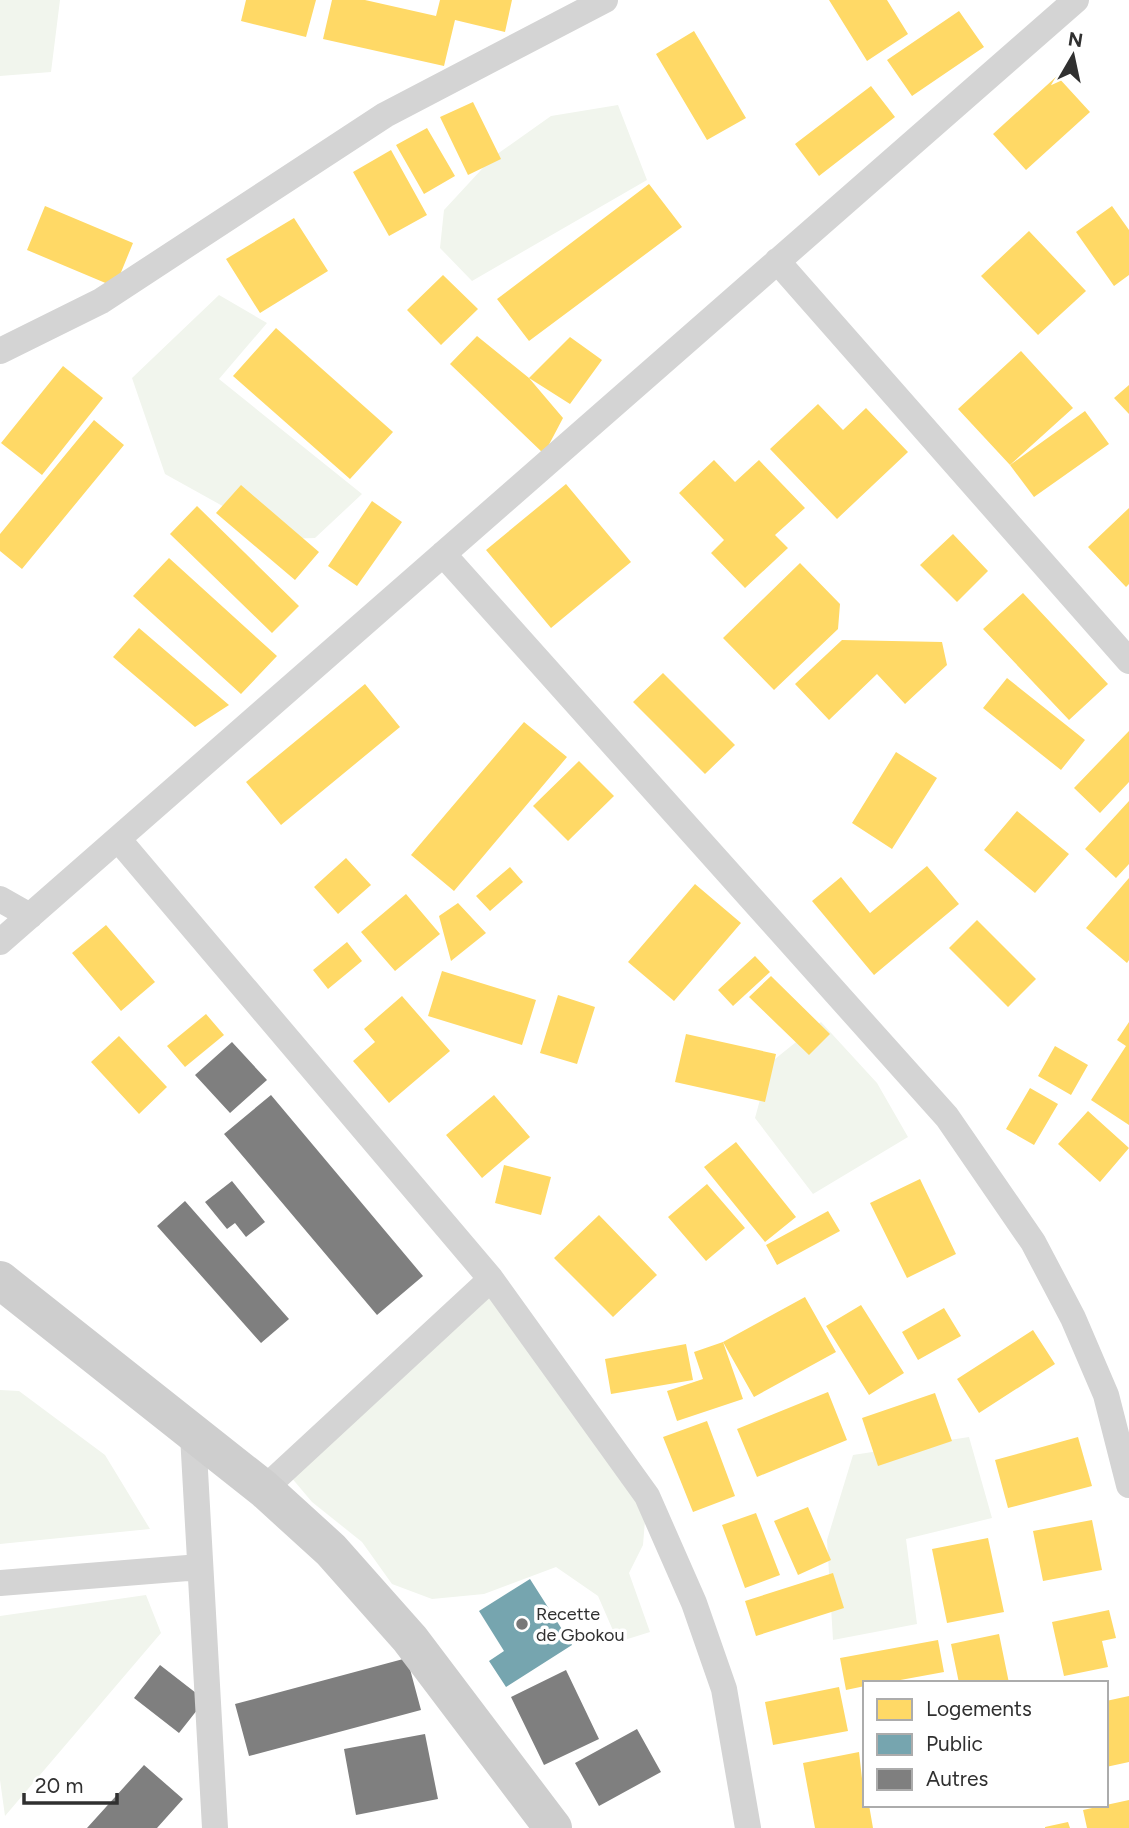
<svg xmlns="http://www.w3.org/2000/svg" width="1129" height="1828" font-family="Figtree,sans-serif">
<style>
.green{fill:#f1f5ed}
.homes{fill:#ffd966}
.public{fill:#76a5af}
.building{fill:#7f7f7f}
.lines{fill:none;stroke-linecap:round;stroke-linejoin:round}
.street{stroke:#d4d4d4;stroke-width:26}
.secondary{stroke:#cecece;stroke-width:38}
.poi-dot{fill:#787878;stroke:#fff;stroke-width:2.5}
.labels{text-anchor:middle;stroke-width:7;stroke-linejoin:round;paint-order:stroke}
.poi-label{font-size:18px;fill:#303030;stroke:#fff;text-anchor:start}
</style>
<rect width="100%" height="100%" fill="#fff"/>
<path class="green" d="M0 0H60L51 72 0 76Z
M618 105 647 180 472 281 440 248 444 210 493 157 551 116Z
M219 295 267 323 219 379 362 494 315 538 282 539 165 474 132 378Z
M821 1022 877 1083 908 1137 813 1194 755 1118 770 1063Z
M491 1279 647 1496 643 1545 629 1573 650 1632 618 1642 598 1596 556 1567 484 1594 432 1599 392 1584 362 1542 312 1502 285 1470Z
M0 1390 19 1391 105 1455 150 1529 0 1544Z
M969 1437 992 1518 906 1539 917 1624 833 1640 827 1540 853 1455Z
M146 1595 161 1633 5 1816 0 1780V1616Z"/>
<path class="homes" d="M246 0H316L306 37 241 21Z
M332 0H365L436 16 440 0H512L505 32 455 20 444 66 323 39Z
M829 0H887L908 34 867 61Z
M959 11 984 47 912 96 887 60Z
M694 31 746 118 707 140 656 54Z
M1057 76 1090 112 1026 170 993 134Z
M871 86 895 117 819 176 795 144Z
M473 102 501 159 468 175 440 117Z
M427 128 455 176 424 194 396 145Z
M391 150 427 215 389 236 353 172Z
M649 184 682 227 529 341 497 299Z
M45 206 133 243 115 287 27 250Z
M1112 206 1129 230V275L1114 286 1076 232Z
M294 218 328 271 260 313 226 259Z
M1029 231 1086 291 1038 335 981 276Z
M443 275 478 309 441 345 407 310Z
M276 328 393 432 350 479 233 376Z
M477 336 529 378 563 418 544 454 450 364Z
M570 337 602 360 570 404 529 378Z
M1021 351 1073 408 1010 465 1085 411 1109 444 1034 497 1010 465 958 409Z
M63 366 103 398 42 475 1 443Z
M1129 385V414L1114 398Z
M818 404 843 430 866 408 908 452 837 519 770 449Z
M94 420 124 445 22 569 0 551V534Z
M714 460 735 482 759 460 805 508 775 535 788 548 745 588 711 553 724 540 679 493Z
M566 484 631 562 551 628 486 550Z
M241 485 319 552 295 580 216 513Z
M372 501 402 522 357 586 328 566Z
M197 506 299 606 272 633 170 534Z
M1129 508V584L1126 587 1088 547Z
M953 534 988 571 957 602 920 565Z
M169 558 277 656 241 694 133 596Z
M800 563 840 604 838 629 774 690 723 638Z
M1023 593 1108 684 1069 720 983 629Z
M139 628 229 705 195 727 113 657Z
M842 640 942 642 947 665 905 704 877 674 829 720 795 684Z
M663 673 735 745 705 774 633 702Z
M1007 678 1085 740 1061 770 983 708Z
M365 684 400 727 281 825 246 782Z
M524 722 567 757 454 891 411 855Z
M1129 731V782L1100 813 1074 788Z
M896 752 937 778 892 849 852 823Z
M579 761 614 796 568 841 533 806Z
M1129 801V864L1116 878 1085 849Z
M1017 811 1069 854 1035 893 984 850Z
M346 858 371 885 338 914 314 887Z
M927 866 959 904 874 975 812 901 841 877 870 913Z
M510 867 523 882 490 911 476 896Z
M1129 878V960L1127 963 1086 928Z
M695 884 741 923 674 1001 628 962Z
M406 894 440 934 395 971 361 932Z
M458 903 486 933 451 961 439 916Z
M977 920 1036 979 1008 1007 949 948Z
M106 925 155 982 121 1011 72 953Z
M347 942 362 961 328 989 313 970Z
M755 956 770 972 733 1006 718 990Z
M442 971 536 1000 522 1045 428 1016Z
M771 976 830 1034 809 1055 749 997Z
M558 995 595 1007 577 1064 540 1053Z
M402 996 450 1051 389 1103 353 1061 375 1042 364 1029Z
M206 1014 224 1035 185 1067 167 1046Z
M1129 1022V1125L1091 1100 1126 1046 1117 1040Z
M686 1034 776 1054 765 1102 675 1082Z
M119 1036 167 1087 139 1114 91 1062Z
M1055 1046 1088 1065 1071 1095 1038 1076Z
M1030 1088 1058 1104 1034 1145 1006 1129Z
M494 1095 530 1137 482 1178 446 1135Z
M1088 1111 1129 1148 1100 1182 1058 1144Z
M736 1142 796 1217 765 1242 704 1167Z
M504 1165 551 1177 541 1215 495 1203Z
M920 1179 956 1254 907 1278 870 1203Z
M707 1184 745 1228 706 1261 668 1217Z
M828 1211 840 1231 777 1265 766 1245Z
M599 1215 657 1275 613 1317 554 1258Z
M805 1297 836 1352 754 1397 723 1342Z
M861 1305 904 1373 869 1395 826 1326Z
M944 1308 961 1336 918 1360 902 1332Z
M1033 1330 1055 1364 979 1413 957 1379Z
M723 1342 743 1399 677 1421 667 1391 703 1379 694 1352Z
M686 1344 693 1380 611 1394 605 1359Z
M828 1392 847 1440 757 1477 737 1429Z
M935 1393 952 1441 878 1466 862 1418Z
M707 1421 735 1496 693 1512 663 1437Z
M1078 1437 1092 1486 1008 1508 995 1460Z
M808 1507 831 1560 798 1575 774 1521Z
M756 1513 780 1575 745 1588 722 1525Z
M1092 1520 1102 1570 1043 1581 1033 1531Z
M988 1538 1004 1612 947 1623 932 1549Z
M833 1573 844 1608 756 1636 745 1601Z
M1109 1610 1116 1638 1102 1641 1108 1667 1064 1676 1052 1622Z
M999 1634 1009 1683H959L951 1644Z
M938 1640 944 1672 884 1683H865V1686L846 1690 840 1658Z
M839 1687 848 1731 773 1745 765 1702Z
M1129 1696V1762L1106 1767V1701Z
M859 1752 865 1805H869L873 1828H815L803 1763Z
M1129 1800V1828H1087L1083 1810Z
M1068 1822 1070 1828H1045V1827Z"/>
<path class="public" d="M530 1579 572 1645 506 1687 489 1661 504 1651 479 1611Z"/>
<path class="building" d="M232 1042 267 1080 230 1113 195 1075Z
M271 1095 423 1276 377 1315 224 1134Z
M232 1181 265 1222 246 1237 235 1223 227 1229 205 1202Z
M185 1201 289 1319 261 1343 157 1226Z
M407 1658 421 1710 249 1756 235 1704Z
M160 1665 205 1700 179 1733 134 1698Z
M566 1670 599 1739 544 1765 511 1697Z
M637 1729 661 1772 599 1806 575 1763Z
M425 1734 438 1799 356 1815 344 1749Z
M144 1765 183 1799 157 1828H87Z"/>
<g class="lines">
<path class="street" d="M777 261 1129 661
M0 351 101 301 385 115 605 0
M443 554 947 1117 1033 1242 1073 1318 1106 1395 1129 1485
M118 839 491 1279 647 1496 694 1603 724 1689 748 1828
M0 899 30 916
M0 942 1076 0
M193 1435 215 1828
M264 1489 491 1279
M0 1583 200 1567"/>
<path class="secondary" d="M0 1280 264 1489 331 1550 410 1639 553 1828"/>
</g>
<circle class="poi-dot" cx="522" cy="1624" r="7"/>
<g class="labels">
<g class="poi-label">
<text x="536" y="1620">Recette<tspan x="536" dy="21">de Gbokou</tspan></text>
</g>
</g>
<rect x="863" y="1681" width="245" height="126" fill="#ffffff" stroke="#acacac" stroke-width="2"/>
<rect x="877" y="1699" width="35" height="21" fill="#ffd966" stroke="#acacac" stroke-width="2"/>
<text x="926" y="1716" font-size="21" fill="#303030">Logements</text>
<rect x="877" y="1734" width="35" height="21" fill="#76a5af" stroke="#acacac" stroke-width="2"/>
<text x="926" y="1751" font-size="21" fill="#303030">Public</text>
<rect x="877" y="1769" width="35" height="21" fill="#7f7f7f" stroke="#acacac" stroke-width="2"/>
<text x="926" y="1786" font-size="21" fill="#303030">Autres</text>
<g transform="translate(1073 56) rotate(9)" stroke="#ffffff" stroke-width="5" paint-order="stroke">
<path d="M0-5L12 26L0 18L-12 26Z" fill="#303030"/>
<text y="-10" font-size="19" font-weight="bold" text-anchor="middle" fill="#303030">N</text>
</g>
<path d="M24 1793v10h93v-10" fill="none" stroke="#303030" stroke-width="3.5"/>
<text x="35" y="1793" font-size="21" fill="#303030" stroke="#ffffff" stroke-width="5" paint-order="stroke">20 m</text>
</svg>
